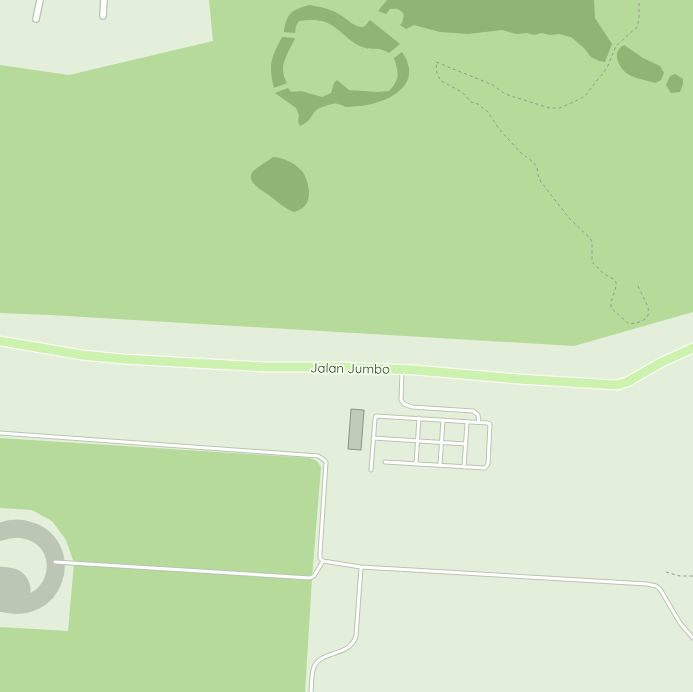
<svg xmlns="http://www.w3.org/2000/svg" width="693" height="692" font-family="Quicksand,sans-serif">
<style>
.green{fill:#b5da99}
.water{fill:#90b473}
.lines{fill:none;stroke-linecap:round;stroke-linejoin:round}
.taxiway{stroke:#bcc6b4;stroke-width:18}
.runway{stroke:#bcc6b4;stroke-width:45}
.building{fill:#c0ccb8;stroke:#899481}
.lane-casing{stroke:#b9c5b1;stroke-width:5}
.street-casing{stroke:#b9c5b1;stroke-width:8}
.primary-casing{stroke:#fff;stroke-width:11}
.path{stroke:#919a8b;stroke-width:1;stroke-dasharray:3 3;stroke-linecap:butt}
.lane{stroke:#fff;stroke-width:3}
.street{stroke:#fff;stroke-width:5.5}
.primary{stroke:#cdf1af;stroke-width:9}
.labels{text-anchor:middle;stroke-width:4;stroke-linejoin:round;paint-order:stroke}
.street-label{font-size:13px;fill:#373b33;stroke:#f0fde7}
</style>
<rect width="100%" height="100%" fill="#e3efda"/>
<path class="green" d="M209 0H693V312L574 346 50 315 0 313V65L69 75 213 41Z
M0 438 310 458 317 461 321 467 312 578 305 692H0V627L68 631 74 563 66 540 52 521 32 510 0 508Z"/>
<path class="water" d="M387 0H594L595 18 612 44 605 62 599 61 591 57 584 48 571 37 559 34 550 35 541 33 534 35 527 33 516 34 502 30 468 34 440 32 414 25 406 29 400 25 402 23 404 15C401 9 397 8 390 9L386 14 378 11Z
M310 5C319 7 328 8 337 13 344 16 352 26 361 27 365 28 367 23 370 20L400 44 389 53C379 46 372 51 362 47 353 44 345 35 337 29 326 19 313 19 299 21L296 26 295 33 284 32C286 14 292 9 310 5Z
M282 37 295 38C291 48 282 60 283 71 283 75 285 79 287 83L274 88C268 63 271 59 282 37Z
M624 45 643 58 660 66 664 73 661 80 655 83C639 78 622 78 617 58 616 52 619 48 624 45Z
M402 52C425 85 388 103 360 106 356 106 351 107 347 107 342 106 338 102 332 104 328 105 321 107 318 109 313 112 312 117 308 121 306 123 303 124 300 126L298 122 299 115 296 108 275 93 288 88 291 92 301 91 322 97 331 93 334 83 337 80 349 90 377 92 389 91C400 79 399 74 394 58Z
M675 74 683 79V84L680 92 671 93 666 85 670 76Z
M273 157C284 158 293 162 301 170 307 176 311 192 308 200 306 207 300 210 294 212 284 208 278 202 270 196 264 191 246 183 252 173 255 168 268 161 273 157Z"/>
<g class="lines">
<path class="taxiway" d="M0 532C10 528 19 527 30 531 76 546 57 620 0 602"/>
<path class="runway" d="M0 589 8 590"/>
</g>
<path class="building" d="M351 409 364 410 361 450 348 449Z"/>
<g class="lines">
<defs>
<path id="lane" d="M402 371 401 400 404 404 412 407 473 411 478 415 479 422
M0 433 318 456 323 459 326 462 320 554V558L323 561 361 567 647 584 656 586 660 589 680 623 693 638
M373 438 466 444
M416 464 419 418
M440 465 443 420
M464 467 467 422
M371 470 375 419 376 416 487 423 490 424 488 464 485 468 385 462
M55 562 310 578 314 576 323 561
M311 692C312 684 311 674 314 667 321 650 350 657 356 636L361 567"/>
<path id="street" d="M103 16 104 0
M36 19 40 0"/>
<path id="primary" d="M0 341 82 355 123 359 266 367H343L415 370 518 379 617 385 627 382 662 362 693 348"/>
</defs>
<use href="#lane" class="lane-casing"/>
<use href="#street" class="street-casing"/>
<use href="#primary" class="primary-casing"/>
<path class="path" d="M638 286C647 306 660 320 629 324L611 308C610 298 617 291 616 282L613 279 603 273 592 262V242L590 238 569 218 541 182 538 175 537 167 533 162 520 152 499 129 488 112 478 104 471 102 462 92 441 81 437 74 436 62 493 85 505 94 549 108H559L576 101 585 96 607 68 616 46 637 27 639 19V0
M666 572 680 576H693"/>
<use href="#lane" class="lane"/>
<use href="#street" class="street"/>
<use href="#primary" class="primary"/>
</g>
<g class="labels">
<g class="street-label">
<text transform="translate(350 368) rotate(1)" y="5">Jalan Jumbo</text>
</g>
</g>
</svg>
